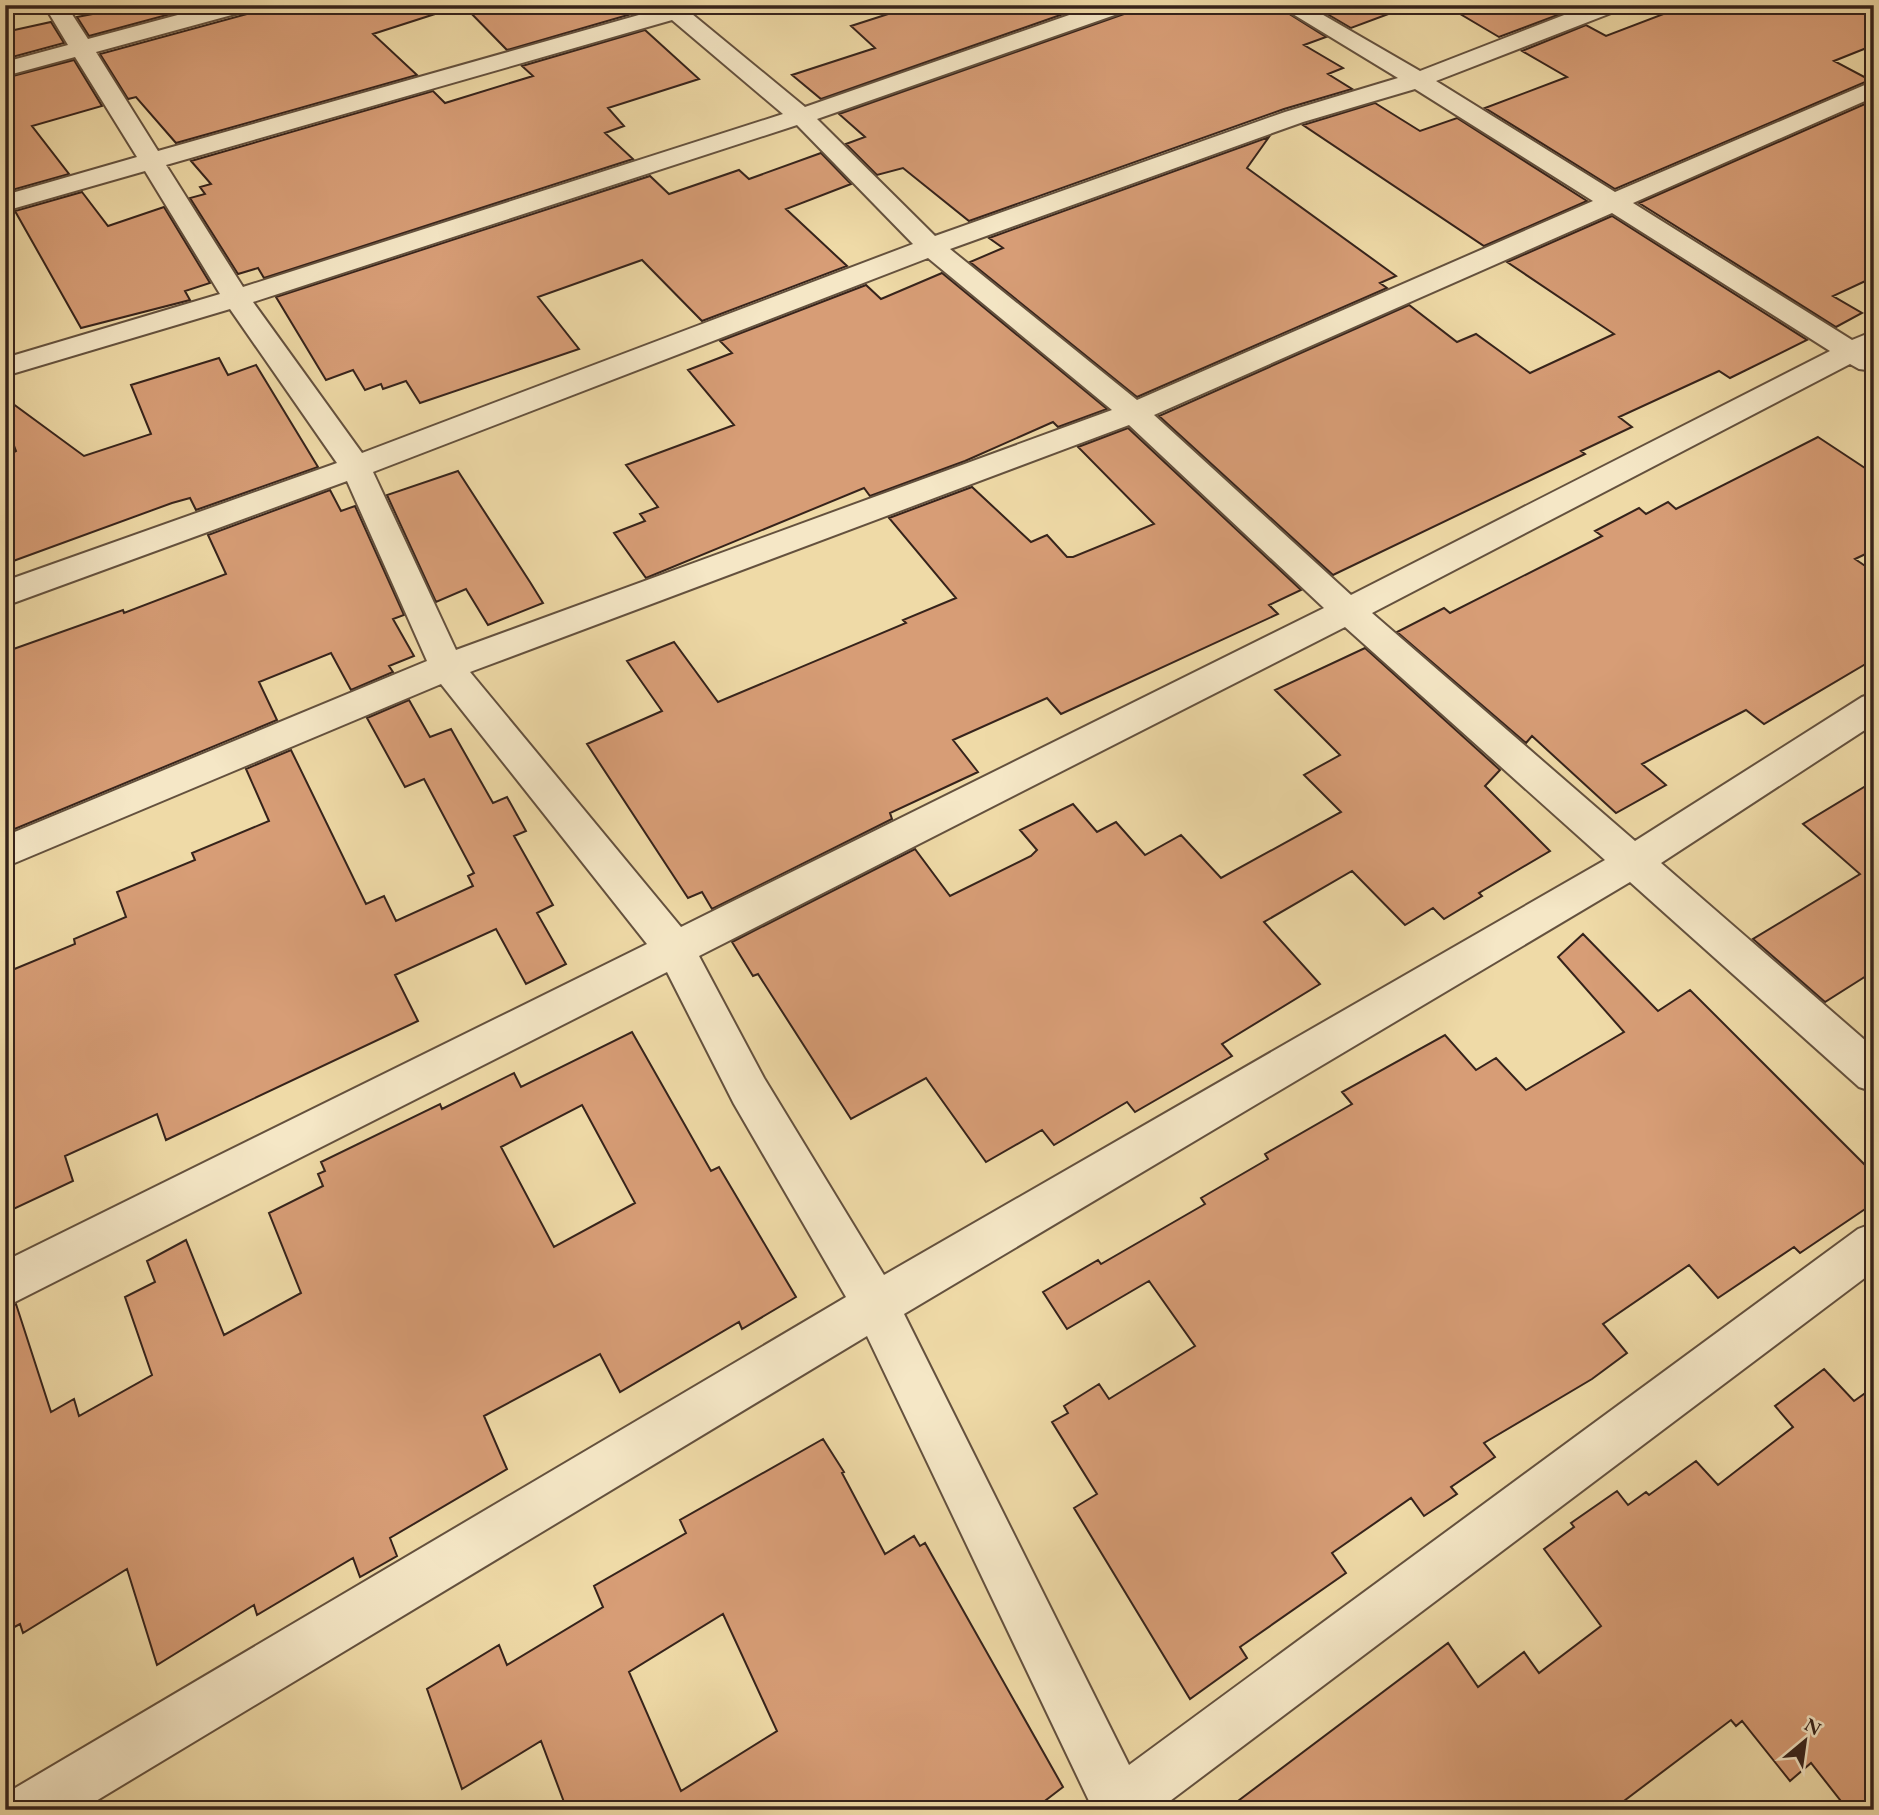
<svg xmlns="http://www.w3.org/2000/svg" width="1879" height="1815" font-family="'EB Garamond',serif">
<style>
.building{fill:#d79d76;stroke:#36231b;stroke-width:2;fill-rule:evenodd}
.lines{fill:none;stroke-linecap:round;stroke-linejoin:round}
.minor-casing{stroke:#64513e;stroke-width:4}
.minor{fill:#f5e7c6;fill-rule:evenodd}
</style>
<rect width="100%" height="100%" fill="#efdaa7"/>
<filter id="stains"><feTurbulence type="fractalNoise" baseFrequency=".00286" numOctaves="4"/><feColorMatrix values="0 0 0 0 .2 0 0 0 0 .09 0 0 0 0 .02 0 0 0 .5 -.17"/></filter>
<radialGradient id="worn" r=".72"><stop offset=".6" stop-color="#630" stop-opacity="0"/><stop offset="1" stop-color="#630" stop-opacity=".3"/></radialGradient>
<path class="building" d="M95 5H204L89 36 77 17 98 13Z
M255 5H433L435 14 373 34 417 75 176 143 136 97 128 99 100 54 251 13Z
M463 5H617L628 15 507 50Z
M916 5H1089L821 99 792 75 875 48 851 26Z
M1134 5H1275L1326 37 1304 45 1343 68 1328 74 1352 89 1284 109 969 221 903 168 877 175 846 144 865 137 839 114 1130 12Z
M1312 5H1398L1399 10 1351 28Z
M1445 5H1549L1563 13 1499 37Z
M1687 5H1874V45L1834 61 1870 80 1615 189 1485 108 1567 77 1522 51 1586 25 1606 36Z
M51 22 64 43 5 59V32Z
M645 30 699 79 608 108 624 126 605 133 633 159 264 278 258 268 238 274 190 198 205 194 200 187 211 184 191 161 433 91 445 103 533 76 522 66Z
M74 60 102 106 32 126 69 174 5 192V78Z
M1874 100V277L1833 296 1862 313 1836 327 1639 203Z
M1375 103 1420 131 1457 118 1587 201 1484 246 1303 125Z
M1269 137 1247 168 1396 276 1380 283 1387 288 1137 397 970 262 1003 248 989 238Z
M821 153 851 184 786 209 847 266 702 321 642 260 538 297 579 349 420 403 406 381 383 389 381 384 365 390 353 370 326 380 276 297 650 176 669 194 739 170 749 179Z
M82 192 108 226 164 207 210 283 185 291 190 300 81 328 15 211Z
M1612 216 1807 340 1730 378 1719 371 1619 417 1632 427 1581 451 1585 454 1333 575 1159 416 1409 305 1457 342 1476 334 1530 373 1614 334 1507 262Z
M942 273 1107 409 1058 427 1053 422 965 461 870 496 864 488 646 578 614 533 645 521 640 514 658 507 626 465 734 425 688 370 732 353 720 341 866 285 881 299Z
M219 358 228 375 256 365 318 467 196 510 190 498 172 503 5 564V457L16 451 5 422V398L84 456 151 434 131 385Z
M1128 428 1301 590 1269 605 1278 614 1061 714 1047 698 953 740 978 772 890 813 892 819 712 909 702 892 688 898 587 744 662 711 627 661 674 642 718 702 906 623 903 620 956 598 889 518 972 487 1031 542 1047 535 1067 557H1073L1154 524 1078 447Z
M1818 437 1874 474V550L1855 559 1874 572V659L1764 724 1746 710 1642 764 1666 785 1616 813 1532 736 1526 743 1397 632 1444 608 1450 613 1602 536 1595 531 1639 508 1646 514 1668 502 1676 509Z
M458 471 530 582 543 603 488 625 466 589 436 602 387 495Z
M330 490 341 511 355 506 404 615 393 619 414 656 389 666 393 672 351 690 331 653 259 682 277 720 5 833V652L123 610 124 613 226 574 208 535Z
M1365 648 1500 770 1485 786 1550 851 1479 893 1482 896 1444 919 1433 908 1405 925 1352 871 1264 922 1320 984 1222 1044 1232 1056 1135 1112 1127 1102 1054 1145 1042 1130 986 1162 926 1078 851 1119 758 974 753 976 732 942 915 849 950 896 1031 856 1037 850 1020 830 1073 804 1097 832 1116 822 1145 855 1181 835 1221 878 1341 812 1304 775 1340 755 1275 690Z
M409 700 430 737 451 729 493 803 507 797 526 831 514 836 553 905 537 913 566 964 526 984 496 929 395 975 418 1021 166 1140 157 1114 65 1156 73 1181 5 1213V973L75 944 74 939 126 917 117 892 195 860 192 853 269 821 246 769 291 750 366 904 384 896 396 921 473 886 468 876 474 873 424 779 405 787 367 718Z
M1874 781V971L1825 1002 1753 939 1860 874 1803 824Z
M1583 934 1658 1011 1690 990 1874 1174V1203L1800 1253 1794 1247 1718 1298 1689 1265 1603 1324 1627 1353 1592 1379 1484 1443 1495 1457 1451 1487 1457 1494 1424 1516 1411 1498 1332 1553 1346 1573 1240 1647 1247 1658 1190 1699 1074 1508 1097 1494 1052 1422 1068 1413 1064 1406 1099 1384 1109 1399 1195 1346 1149 1281 1067 1329 1043 1292 1098 1260 1101 1264 1205 1204 1201 1198 1268 1159 1265 1154 1352 1104 1342 1092 1445 1035 1476 1070 1496 1058 1526 1090 1624 1032 1558 957Z
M632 1032 711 1171 719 1167 796 1297 742 1329 739 1322 620 1392 600 1354 484 1416 507 1469 390 1538 397 1556 360 1577 353 1558 257 1615 254 1605 157 1665 127 1569 23 1633 20 1624 5 1632V1309L16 1304 51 1412 74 1399 79 1416 152 1375 125 1297 155 1282 147 1261 186 1240 224 1335 301 1293 269 1213 323 1186 318 1174 325 1171 321 1162 440 1104 442 1109 514 1073 521 1087ZM582 1105 635 1203 554 1247 501 1147Z
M1824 1369 1854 1401 1874 1387V1810H1848L1811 1763 1790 1781 1742 1721 1736 1726 1731 1720 1612 1810H1226L1448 1643 1478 1687 1524 1652 1539 1673 1601 1626 1544 1549 1574 1527 1571 1523 1617 1491 1628 1505 1646 1492 1649 1495 1696 1461 1718 1485 1793 1427 1775 1406Z
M823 1439 844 1472 842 1473 885 1554 914 1536 920 1546 925 1543 1063 1787 1033 1810H567L541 1741 462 1789 427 1689 499 1645 507 1665 603 1607 594 1586 686 1533 680 1520ZM723 1614 777 1731 681 1791 629 1672Z"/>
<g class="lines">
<defs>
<path id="minor" d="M44 5H66L88 39 215 5H253L250 10 96 52 158 151 660 9 657 5H706L703 11 692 14 805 107 1098 5H1132L1129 10 817 119 935 236 1285 112 1398 78 1278 5H1306L1420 71 1590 5H1622L1619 10 1436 81 1615 192 1874 81V97L1633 203 1852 340 1874 331V371L1859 369 1850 364 1372 613 1635 841 1862 697 1874 693V724L1661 863 1874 1048V1092L1859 1087 1630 882 904 1314 1129 1765 1858 1229 1874 1223V1271L1158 1810H1086L1089 1801 867 1336 81 1810H5L10 1791 846 1297 734 1104 667 972 5 1307V1261L647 944 441 684 5 867V836L427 661 347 481 5 606V581L337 463 230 309 5 376V358L220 294 145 171 5 211V195L137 157 75 57 5 76V62L68 45ZM672 20 783 114 243 287 166 165ZM1415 89 1593 201 1137 400 950 249 1303 122ZM797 125 913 244 362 453 253 302ZM1612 213 1830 351 1351 595 1154 415ZM928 258 1112 410 456 650 373 472ZM1129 425 1324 608 681 927 470 672ZM1345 627 1605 860 884 1275 764 1078 699 956Z"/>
</defs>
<use href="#minor" class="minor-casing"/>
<use href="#minor" class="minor"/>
</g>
<rect width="1879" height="1815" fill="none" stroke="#efdaa7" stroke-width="28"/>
<rect x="7" y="7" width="1865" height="1801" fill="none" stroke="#36231b" stroke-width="3.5"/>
<rect x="14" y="14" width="1851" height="1787" fill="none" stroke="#36231b" stroke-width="2"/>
<g transform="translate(1805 1741) rotate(29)" stroke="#f5e7c6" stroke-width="5" paint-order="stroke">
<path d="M0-5L12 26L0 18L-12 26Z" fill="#36231b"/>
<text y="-10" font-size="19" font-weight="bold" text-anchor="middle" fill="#36231b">N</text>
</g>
<rect width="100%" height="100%" filter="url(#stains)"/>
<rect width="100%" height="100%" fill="url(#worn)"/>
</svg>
